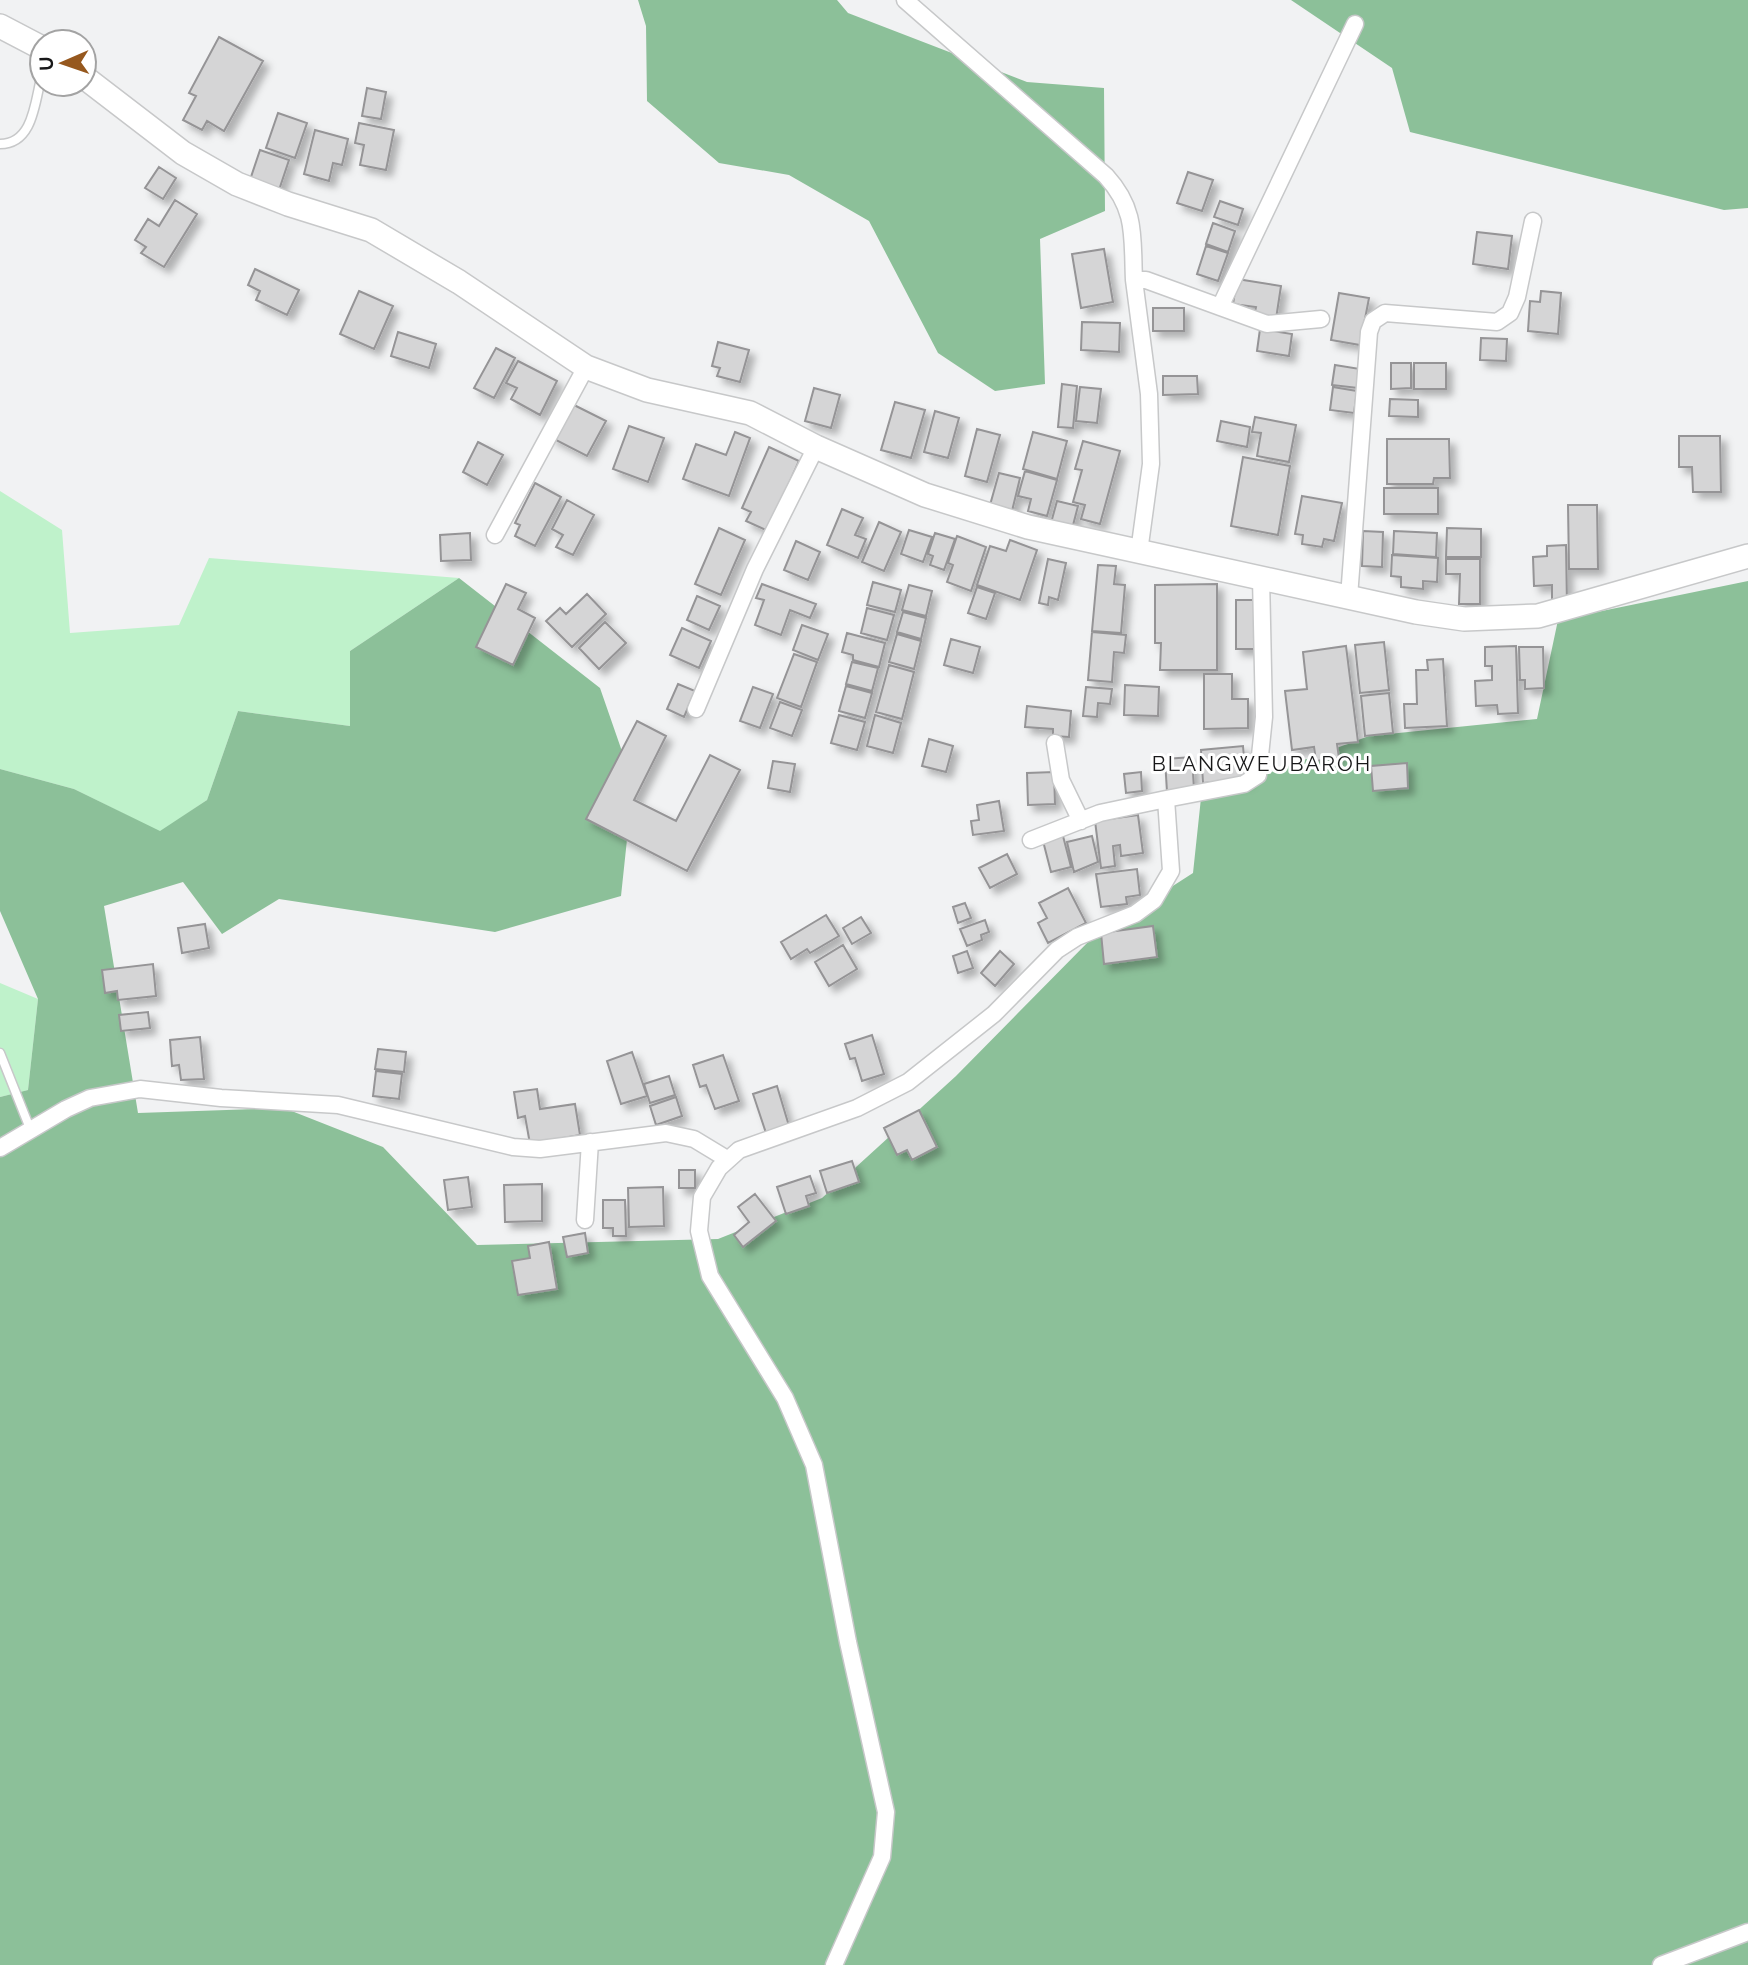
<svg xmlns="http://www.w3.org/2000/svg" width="1748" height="1965" font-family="Raleway,sans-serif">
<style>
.green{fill:#bff2cb}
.forest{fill:#8cc099}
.building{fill:#d5d5d6;stroke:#959496;stroke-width:2;filter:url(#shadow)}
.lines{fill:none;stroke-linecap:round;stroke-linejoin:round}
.lane-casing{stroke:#c7c8c9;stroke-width:11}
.street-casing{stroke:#c7c8c9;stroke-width:19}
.secondary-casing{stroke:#c7c8c9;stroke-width:26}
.lane{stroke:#fff;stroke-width:8}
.street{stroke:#fff;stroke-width:16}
.secondary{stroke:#fff;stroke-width:23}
.labels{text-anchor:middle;stroke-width:6;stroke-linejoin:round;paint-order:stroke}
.quarter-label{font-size:21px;letter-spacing:2px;fill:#181819;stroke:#fff}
</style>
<defs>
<filter id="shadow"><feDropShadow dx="6" dy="6" stdDeviation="3.5" flood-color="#0004"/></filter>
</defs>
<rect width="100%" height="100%" fill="#f1f2f3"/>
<path class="green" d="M0 491 62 530 70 633 179 625 209 558 459 578 350 651V726L238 711 207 800 160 832 74 789 0 769Z
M0 983 38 999 28 1090 0 1097Z"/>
<path class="forest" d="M638 0H837L848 13 1027 82 1104 88 1105 211 1040 239 1045 384 995 391 938 353 869 221 789 175 719 163 647 101 646 26Z
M1291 0H1748V208L1724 210 1410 132 1392 68Z
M459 578 600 688 633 783 621 896 495 932 279 899 222 934 183 882 104 906 138 1113 284 1108 383 1147 477 1245 718 1239 822 1198 956 1076 1092 938 1193 873 1201 798 1369 736 1537 719 1558 620 1748 581V1965H0V1097L28 1090 38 999 0 911V769L74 789 160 831 207 800 238 711 350 726V651Z"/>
<path class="building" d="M219 37 263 61 224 131 207 121 202 130 183 120 196 96 189 93Z
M367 88 386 92 381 119 362 116Z
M278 113 307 123 295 158 266 148Z
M359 123 394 130 386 170 360 165 364 145 355 143Z
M315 130 348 139 342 165 333 163 329 181 304 174Z
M260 150 289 160 279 190 250 180Z
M159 167 176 178 163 199 145 188Z
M1188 172 1213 180 1202 211 1177 203Z
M175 200 197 214 164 267 141 253 146 247 135 240 148 219 159 226Z
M1220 201 1243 209 1238 225 1214 217Z
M1213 223 1235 231 1228 252 1206 244Z
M1477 232 1512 236 1508 269 1473 264Z
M1206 246 1228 253 1218 281 1197 274Z
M1104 249 1113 302 1081 308 1072 254Z
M255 269 299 290 287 315 256 300 260 291 248 285Z
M1237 279 1281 286 1276 319 1254 316 1256 307 1233 304Z
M359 291 393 306 374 349 340 334Z
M1541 291 1561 293 1558 334 1528 331 1530 301 1540 302Z
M1339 293 1369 298 1360 345 1331 340Z
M1153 308H1184V331H1153Z
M1082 322 1120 323 1119 352 1081 350Z
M1260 329 1292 334 1289 356 1257 351Z
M398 332 436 344 429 368 391 356Z
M1481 338 1507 339 1506 361 1480 360Z
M718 342 749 350 740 382 717 376 720 368 712 366Z
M496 348 515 358 494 398 474 388Z
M518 361 557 381 540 415 511 399 517 388 506 383Z
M1391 363H1411V388L1391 389Z
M1414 363H1446V389H1414Z
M1335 365 1360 369 1358 388 1332 385Z
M1163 376H1197L1198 394 1163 395Z
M1062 384 1077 386 1073 428 1058 427Z
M1080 387 1101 389 1097 423 1076 421Z
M1333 387 1357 391 1354 413 1330 410Z
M814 388 840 395 831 428 805 421Z
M1390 399 1418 400V417L1389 416Z
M895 402 925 410 911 458 881 450Z
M574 405 606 421 587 456 550 437Z
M935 411 959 418 948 458 924 452Z
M1255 417 1296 425 1289 462 1257 456 1261 433 1252 432Z
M1221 421 1250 427 1247 447 1217 441Z
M629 426 664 438 648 482 613 469Z
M977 429 1000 435 987 482 965 476Z
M735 432 750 438 729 496 683 479 696 444 726 455Z
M1033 432 1067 441 1057 479 1023 469Z
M1679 436H1720L1721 492H1693L1692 467H1679Z
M1387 439H1449L1450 478H1434L1433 484H1387Z
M1083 441 1120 451 1100 524 1081 519 1085 505 1073 502 1082 470 1075 469Z
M478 442 503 455 487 485 463 472Z
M769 447 799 461 768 531 746 521 751 512 742 508Z
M1243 457 1290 466 1278 535 1231 526Z
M1025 471 1057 480 1047 516 1028 511 1031 499 1018 496Z
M999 473 1020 478 1012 511 990 505Z
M535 483 561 497 535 546 515 536 520 525 515 523Z
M1384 488H1438V514H1384Z
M1302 496 1342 503 1334 541 1324 539 1322 547 1302 544 1303 535 1295 534Z
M567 500 594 515 573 555 556 547 563 535 552 529Z
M1057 501 1078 506 1072 529 1051 523Z
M1568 505H1597L1598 569H1569Z
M842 509 863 518 855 535 866 539 858 558 827 545Z
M879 522 901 532 884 571 862 562Z
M719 528 745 540 721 595 695 584Z
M1447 528 1481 529V557H1446Z
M909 530 932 537 923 562 901 554Z
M1363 531 1383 532 1382 567 1362 566Z
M1394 531 1437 533 1436 557 1393 554Z
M470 533 471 560 441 561 440 535Z
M935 533 955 539 944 570 930 565 933 556 928 554Z
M957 536 986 547 971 591 947 582 953 565 948 563Z
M1010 540 1037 550 1020 600 977 585 990 546 1006 551Z
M796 541 820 552 808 580 784 570Z
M1566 545 1567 606H1552V585L1534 586 1533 557 1547 556V546Z
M1392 555 1438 558 1437 582 1423 581V589L1401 587V577L1391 576Z
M1048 559 1066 563 1058 600 1049 597 1048 605 1039 603Z
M1446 559H1480V604H1459L1460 574H1446Z
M1098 565 1116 566 1114 584 1125 585 1121 633 1092 631Z
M873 582 901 590 895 612 867 605Z
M506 584 526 593 518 609 535 618 513 665 476 647Z
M762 584 816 604 810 618 790 610 781 635 755 625 764 600 756 598Z
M1217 584V670H1160L1161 643H1155V585Z
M909 585 932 591 926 616 902 610Z
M977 587 995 593 986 619 968 613Z
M587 594 606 614 572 647 546 621 560 608 566 614Z
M697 596 720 606 709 630 687 620Z
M1236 600H1258V649H1236Z
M867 608 894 615 887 640 861 633Z
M903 612 926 618 921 639 897 632Z
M605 622 626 643 599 669 579 648Z
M802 625 828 634 818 660 793 650Z
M682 628 711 641 699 668 670 655Z
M1092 632 1126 635 1124 653 1114 652 1112 682 1088 680Z
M847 633 885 643 879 667 853 660V655L842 652Z
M897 634 921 641 914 669 889 662Z
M951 639 980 647 973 673 944 665Z
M1384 642 1389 690 1360 693 1355 645Z
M1346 646 1358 742 1337 744 1339 758 1316 761 1314 747 1292 750 1285 691 1307 689 1303 652Z
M1516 646 1518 713 1498 714 1497 705 1476 706 1475 681 1492 680V666H1485V647Z
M1519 647H1543L1544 688 1525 689V680H1520Z
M794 654 817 662 801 707 777 698Z
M1443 659 1447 726 1405 728 1404 704H1417L1416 670H1428L1427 660Z
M852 662 878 668 872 691 846 684Z
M889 665 914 672 902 719 876 712Z
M1204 674H1232V699H1248V728L1204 729Z
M678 684 695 691 684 717 667 709Z
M1125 685 1159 687 1158 716 1124 715Z
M846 686 872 693 865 718 839 711Z
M753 687 773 694 760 728 740 721Z
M1086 687 1112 689 1110 704 1098 703 1097 717 1083 716Z
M1389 693 1393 733 1365 736 1361 696Z
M780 702 802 710 792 736 770 728Z
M1027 706 1071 711 1069 737 1053 736V729L1025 727Z
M839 715 865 722 857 750 831 743Z
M875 715 901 723 893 753 867 746Z
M637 721 666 736 634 800 676 821 710 755 740 770 687 871 586 819Z
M929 739 953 746 946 772 922 766Z
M1243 746 1246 780 1203 783 1201 750Z
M1192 757 1194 789 1167 792 1165 759Z
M773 761 795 764 790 792 768 788Z
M1407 763 1408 788 1373 791 1371 766Z
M1054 772 1055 804 1028 805 1027 773Z
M1141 772 1142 791 1126 793 1124 774Z
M999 801 1004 831 973 835 971 821 979 820 977 805Z
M1138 815 1143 853 1121 856 1120 845 1113 846 1115 866 1101 868 1095 821Z
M1063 836 1071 867 1051 872 1043 841Z
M1092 836 1098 862 1074 872 1067 842Z
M1007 854 1017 874 990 888 979 868Z
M1137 869 1140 895 1126 897 1127 904 1101 907 1096 874Z
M1068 888 1086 923 1048 943 1038 923 1047 918 1039 903Z
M965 903 971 918 958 923 953 907Z
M826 915 839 936 810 953 807 949 791 959 781 942Z
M861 917 871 933 852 944 843 928Z
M985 920 989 932 981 935 982 940 967 946 960 929Z
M205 924 209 948 182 953 178 928Z
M1153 926 1157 957 1104 964 1101 933Z
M843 945 857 969 829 986 815 962Z
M967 951 973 968 958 973 953 956Z
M1000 951 1014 964 995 986 981 973Z
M153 964 156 996 118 1000 117 991 105 993 102 970Z
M148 1012 150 1028 121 1031 119 1015Z
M872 1035 884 1074 862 1081 855 1058 850 1059 845 1044Z
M200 1037 204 1079 181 1080 179 1065 172 1066 170 1040Z
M378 1049 406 1052 404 1072 375 1069Z
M632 1052 647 1096 621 1104 607 1061Z
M723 1055 739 1101 715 1109 706 1085 700 1087 693 1065Z
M376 1071 402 1074 399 1099 373 1096Z
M669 1076 675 1095 650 1103 644 1084Z
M777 1086 789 1126 766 1133 753 1094Z
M537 1089 540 1109 575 1104 580 1135 530 1144 525 1116 518 1118 514 1092Z
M676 1097 682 1116 656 1125 650 1106Z
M919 1110 937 1147 912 1160 907 1150 897 1155 884 1128Z
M852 1161 859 1182 827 1193 820 1171Z
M679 1170H695V1188H679Z
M810 1176 816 1193 806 1196 809 1206 786 1214 777 1187Z
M468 1177 472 1207 448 1210 444 1180Z
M542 1184V1221L505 1222 504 1185Z
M663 1187 664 1226 629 1227 628 1188Z
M755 1194 776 1221 743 1247 734 1235 749 1222 738 1207Z
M603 1200H625L626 1236H613V1228H603Z
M585 1233 588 1253 567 1257 563 1237Z
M549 1242 557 1289 518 1295 512 1261 530 1258 528 1246Z"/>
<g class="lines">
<defs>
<path id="lane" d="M0 144C34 144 35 100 42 74
M0 1053 31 1131"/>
<path id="street" d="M905 0 1106 176C1137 210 1132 237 1134 280
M1220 307 1355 24
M495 535 586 367
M1139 552 1151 464 1149 394 1134 280H1146L1267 324 1321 319
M1349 597 1369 332 1373 321 1385 313 1497 322 1510 313 1517 297 1533 221
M696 709 755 569 816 447
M1055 743 1061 780 1081 821
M1031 840 1100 813 1166 799
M0 1148 66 1109 90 1098 140 1089 221 1098 338 1105 513 1147 540 1149 666 1133 694 1139 727 1159
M585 1220 590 1142
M834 1965 882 1857 886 1812 848 1642 814 1465 785 1398 710 1276 699 1231 702 1197 719 1168 739 1150 857 1108 908 1082 994 1014 1057 950 1077 937 1135 914 1154 900 1171 871 1166 799 1244 784 1258 775 1264 717 1261 577
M1661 1965 1748 1932"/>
<path id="secondary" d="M0 26 42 48
M84 77 183 153 237 184 288 204 371 230 459 282 586 367 647 390 750 413 816 447 925 495 1028 527 1416 612 1464 619 1538 616 1748 556"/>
</defs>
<use href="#lane" class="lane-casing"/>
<use href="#street" class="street-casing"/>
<use href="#secondary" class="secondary-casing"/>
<use href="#lane" class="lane"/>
<use href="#street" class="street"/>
<use href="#secondary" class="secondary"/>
</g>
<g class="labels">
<g class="quarter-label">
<text x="1262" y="771">BLANGWEUBAROH</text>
</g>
</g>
<g transform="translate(63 63) rotate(268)"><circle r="33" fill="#ffffff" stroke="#a3a3a3" stroke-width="2"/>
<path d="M0-5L12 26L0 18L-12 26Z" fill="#96581e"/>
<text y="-10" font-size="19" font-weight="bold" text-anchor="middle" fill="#181819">U</text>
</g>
</svg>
